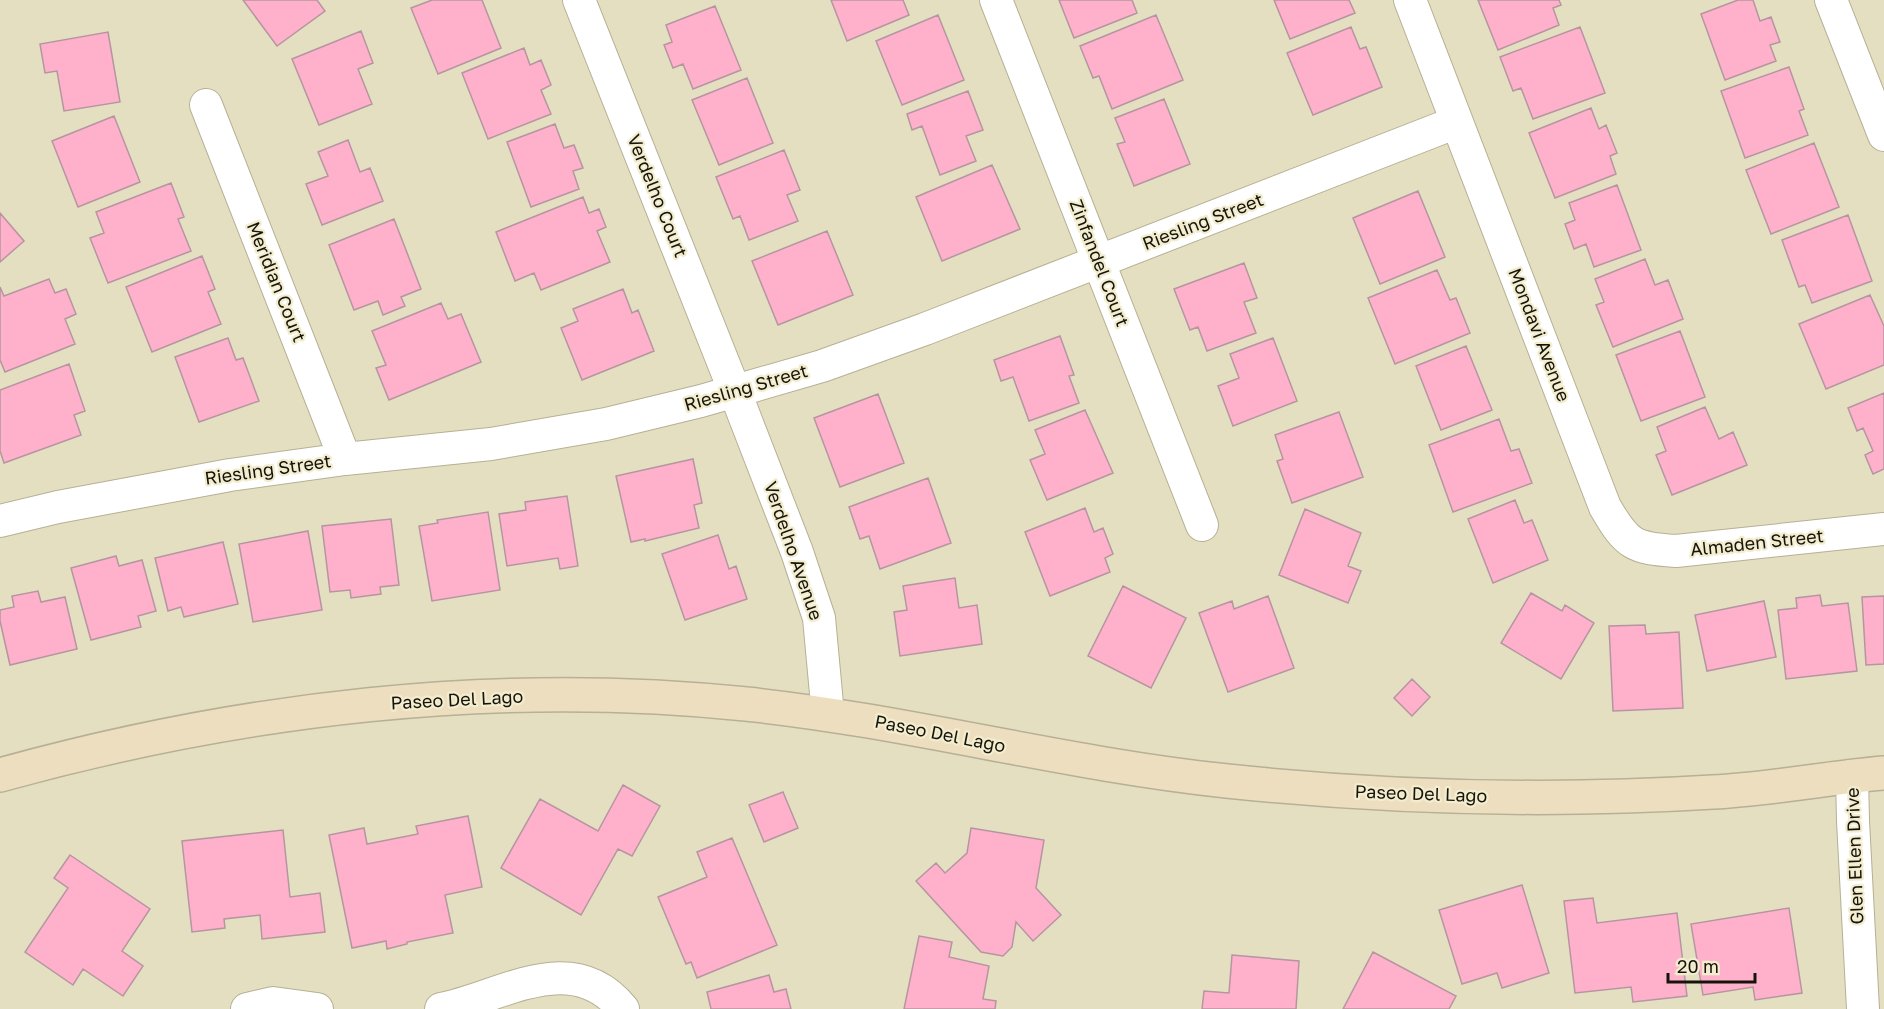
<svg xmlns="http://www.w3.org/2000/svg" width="1884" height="1009" font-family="'Golos Text',sans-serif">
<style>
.building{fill:#ffb0cb;stroke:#b596a0;stroke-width:1.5}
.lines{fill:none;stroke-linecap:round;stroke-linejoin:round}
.street-casing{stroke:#b6b094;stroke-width:34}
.secondary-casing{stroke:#b6b094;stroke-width:36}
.street{stroke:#fff;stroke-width:32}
.secondary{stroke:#eedec0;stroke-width:33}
.labels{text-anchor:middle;stroke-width:4.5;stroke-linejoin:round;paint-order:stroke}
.street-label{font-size:18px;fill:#16140a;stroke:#f3edcf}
</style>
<rect width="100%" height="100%" fill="#e5dfc2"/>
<path class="building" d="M243 0H317L325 11 277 46Z
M432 0H482L501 48 438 74 411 8Z
M831 0H903L909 15 847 41Z
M1059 0H1132L1137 13 1074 38Z
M1274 0H1349L1355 13 1290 39Z
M1478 0H1559L1561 5 1553 8 1559 25 1498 50Z
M1738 0H1753L1760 21 1771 17 1780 42 1770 45 1776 61 1725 80 1701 14Z
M715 6 741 70 693 89 683 64 673 68 664 45 672 42 666 25Z
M938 15 964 80 902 105 876 41Z
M1156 15 1183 80 1112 109 1099 76 1093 78 1080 46Z
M1351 27 1360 49 1366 47 1382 87 1313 115 1287 53Z
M1580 27 1605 93 1533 119 1521 88 1513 91 1500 57Z
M361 31 373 63 358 69 372 104 319 125 292 59Z
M108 32 120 102 64 111 57 71 45 73 40 44Z
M524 48 530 65 541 60 551 85 541 90 551 114 488 139 462 73Z
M1789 67 1804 109 1799 111 1808 135 1745 158 1721 91Z
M747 78 773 143 719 165 692 100Z
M968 91 983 130 966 136 976 161 940 175 922 126 912 130 907 114Z
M1164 99 1190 164 1134 186 1117 144 1125 142 1115 118Z
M1591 108 1599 129 1606 125 1617 153 1610 156 1616 174 1555 198 1529 133Z
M114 116 140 182 78 207 52 141Z
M555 124 564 148 574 145 583 168 573 171 579 189 531 207 507 142Z
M348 140 360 172 370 168 383 201 322 225 306 184 328 176 318 152Z
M1814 143 1839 207 1771 234 1746 170Z
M784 150 800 190 787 195 798 221 749 240 740 216 733 219 716 177Z
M992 165 1020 229 942 261 916 197Z
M171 183 184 217 178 219 191 251 108 283 90 238 104 233 96 212Z
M1617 185 1641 250 1594 267 1586 244 1574 249 1565 224 1575 220 1569 203Z
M1418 191 1445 257 1380 284 1353 218Z
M583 197 589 213 599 209 606 227 597 231 610 262 541 290 534 273 515 281 496 232Z
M0 213 24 241 0 262Z
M1848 215 1872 281 1812 303 1805 285 1799 287 1782 240Z
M394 219 421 289 401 297 405 306 383 315 378 301 354 310 329 245Z
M827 231 853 295 778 325 752 261Z
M202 256 215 289 208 292 221 324 152 352 126 287Z
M1645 259 1655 285 1668 280 1683 319 1613 347 1596 305 1604 302 1595 279Z
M1244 263 1257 298 1244 302 1256 333 1207 351 1198 327 1190 330 1174 289Z
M1437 270 1450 300 1456 298 1470 333 1395 364 1368 298Z
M49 279 55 293 66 289 76 314 65 319 75 344 5 372 0 360V287L4 296Z
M623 289 632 313 638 310 654 351 582 380 561 328 578 321 573 309Z
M1870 295 1884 326V365L1826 389 1799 324Z
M441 303 448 319 461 314 481 362 389 400 376 368 386 365 372 331Z
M1680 331 1705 397 1641 421 1616 355Z
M1060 336 1074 375 1069 376 1079 403 1029 421 1013 377 1001 381 994 360Z
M228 338 236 360 243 358 259 401 199 422 175 357Z
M1273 338 1297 401 1233 426 1218 386 1239 378 1230 354Z
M1466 346 1492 410 1441 430 1416 366Z
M69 364 85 411 74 415 81 435 4 463 0 451V390Z
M1884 393V469L1873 474 1865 455 1873 451 1863 428 1857 431 1848 408Z
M878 394 904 463 840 487 814 418Z
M1705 407 1719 439 1733 432 1747 465 1672 495 1656 455 1666 451 1657 427Z
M1085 410 1113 473 1047 500 1030 460 1045 454 1035 430Z
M1339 412 1363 477 1292 503 1277 461 1283 459 1275 435Z
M1499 419 1511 451 1519 449 1532 483 1453 512 1429 445Z
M693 459 702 503 694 505 699 528 645 541V539L631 542 616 476Z
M928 478 951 543 880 569 869 536 860 539 849 507Z
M567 496 578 566 560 569 558 558 507 566 499 514 526 510 525 502Z
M1515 500 1524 523 1532 520 1548 560 1493 583 1468 519Z
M1085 508 1094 532 1103 528 1113 554 1105 558 1110 572 1050 596 1025 532Z
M1305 509 1361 533 1348 566 1361 571 1348 603 1279 575Z
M488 512 500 590 432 601 419 526 438 523 437 520Z
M391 519 399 585 380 587 381 594 351 598 350 590 330 592 322 526Z
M308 531 322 610 253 622 239 544Z
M718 535 729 569 736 566 747 599 685 620 662 554Z
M223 542 238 604 184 617 181 607 168 611 155 558Z
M116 556 119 566 142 560 156 611 138 616 141 627 91 640 71 568Z
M955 578 959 608 977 605 982 644 900 656 894 612 907 610 903 586Z
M1123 586 1186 618 1151 688 1088 656Z
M38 591 41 602 65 597 77 649 10 665 0 621V610L14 607 12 596Z
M1531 593 1562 611 1565 605 1594 623 1561 679 1501 643Z
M1820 595 1822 606 1848 603 1857 671 1786 679 1778 610 1797 608 1796 598Z
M1268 596 1294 668 1228 692 1199 613 1232 601 1234 609Z
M1884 596V664L1866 665 1862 597Z
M1764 601 1776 657 1707 671 1695 615Z
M1645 625 1646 634 1679 632 1683 708 1613 711 1609 626Z
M1412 679 1430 697 1412 716 1394 698Z
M623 785 660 806 632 856 618 849 581 915 501 868 540 799 598 831Z
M783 792 798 828 764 842 749 805Z
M468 816 482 887 445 895 453 933 407 942V944L387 949 386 941 352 948 329 835 364 828 367 844 418 834 416 826Z
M971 828 1044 840 1036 888 1061 915 1033 941 1016 922 1012 947 1003 956 981 952 916 881 936 863 945 873 967 853Z
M283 830 290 897 320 893 325 932 262 939 260 915 224 919 225 928 192 932 182 841Z
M732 838 777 945 697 978 691 962 686 964 658 897 707 877 697 852Z
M70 855 150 909 122 951 143 966 123 996 83 969 73 985 25 952 68 888 54 878Z
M1522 885 1549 973 1502 988 1497 973 1462 984 1439 910Z
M1593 898 1597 923 1677 913 1687 996 1633 1002 1631 987 1575 993 1564 901Z
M1789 908 1802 993 1755 1000 1753 987 1703 995 1691 924Z
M919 936 952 942 949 957 989 966 983 999 996 1001 995 1009H904Z
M1373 952 1456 996 1449 1009H1343Z
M1232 955 1299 961 1296 1009H1202L1204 991 1229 993Z
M769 975 774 992 786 989 791 1009H711L707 992Z"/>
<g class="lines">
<defs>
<path id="street" d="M579 0 735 392 797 552 819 618 828 715
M996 0 1202 525
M1410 0 1605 507C1627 545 1633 548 1676 551L1884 529
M1831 0 1884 135
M206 105 345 459
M0 521 58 507 230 475 345 459 491 444 606 424 701 401 822 366 925 329 1457 122
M1852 776 1853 821 1863 1009
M247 1009 273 1003 317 1009
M441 1009C502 997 572 946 623 1009"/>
<path id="secondary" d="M0 775C242 708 496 678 746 704 908 721 1065 764 1227 781 1389 798 1551 802 1713 792 1770 789 1827 778 1884 773"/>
</defs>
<use href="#street" class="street-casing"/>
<use href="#secondary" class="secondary-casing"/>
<use href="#street" class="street"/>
<use href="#secondary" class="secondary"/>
</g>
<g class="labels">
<g class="street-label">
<text transform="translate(657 196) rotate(68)" y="6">Verdelho Court</text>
<text transform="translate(1203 222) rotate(-21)" y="6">Riesling Street</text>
<text transform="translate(1099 263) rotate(69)" y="6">Zinfandel Court</text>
<text transform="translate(276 282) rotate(68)" y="6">Meridian Court</text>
<text transform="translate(1539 335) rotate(69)" y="6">Mondavi Avenue</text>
<text transform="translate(746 388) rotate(-16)" y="6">Riesling Street</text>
<text transform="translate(268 470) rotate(-8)" y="6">Riesling Street</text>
<text transform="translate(1757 543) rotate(-6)" y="6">Almaden Street</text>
<text transform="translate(793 551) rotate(71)" y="6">Verdelho Avenue</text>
<text transform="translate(457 700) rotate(-3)" y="6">Paseo Del Lago</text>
<text transform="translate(940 734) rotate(11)" y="6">Paseo Del Lago</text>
<text transform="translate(1421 794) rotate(2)" y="6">Paseo Del Lago</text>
<text transform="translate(1855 856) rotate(-92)" y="6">Glen Ellen Drive</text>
</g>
</g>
<path d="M1668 973v9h87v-9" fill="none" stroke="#16140a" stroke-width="3"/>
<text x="1677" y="973" font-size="18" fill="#16140a" stroke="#f3edcf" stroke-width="4.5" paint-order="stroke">20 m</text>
</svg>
